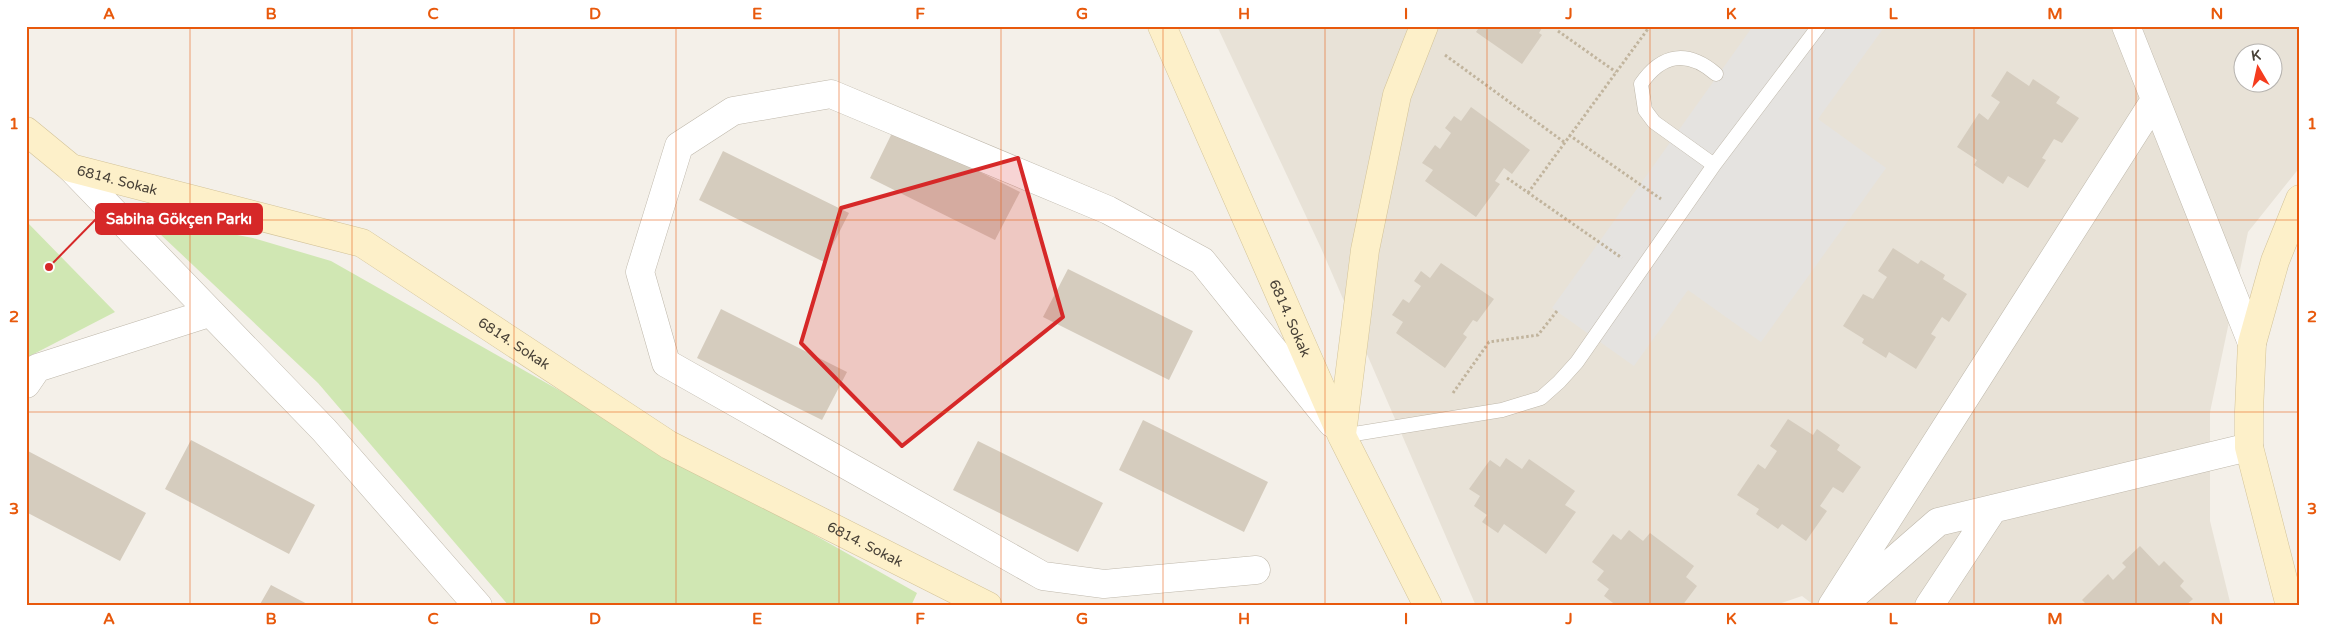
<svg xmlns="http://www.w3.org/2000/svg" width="2326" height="632" font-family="'Varela Round',sans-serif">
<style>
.residential{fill:#e8e2d7;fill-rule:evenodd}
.green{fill:#d0e7b3}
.parking{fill:#e5e3e0}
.building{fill:#d5ccbe}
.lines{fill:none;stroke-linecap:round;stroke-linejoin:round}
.lane-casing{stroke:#bfb8ab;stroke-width:15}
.street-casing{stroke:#bfb8ab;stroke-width:29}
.secondary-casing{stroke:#d3c399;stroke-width:29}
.path{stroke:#c1b49d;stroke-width:3;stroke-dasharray:2.5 2.5;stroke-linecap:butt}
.lane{stroke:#fff;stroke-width:14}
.street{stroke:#fff;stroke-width:28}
.secondary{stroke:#fdf0c9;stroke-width:28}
.marked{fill:#d62828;fill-opacity:0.2;stroke:#d62828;stroke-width:4;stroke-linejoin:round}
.grid{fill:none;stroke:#e8590c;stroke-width:1;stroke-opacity:0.55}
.labels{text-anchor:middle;stroke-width:4;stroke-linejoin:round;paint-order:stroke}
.street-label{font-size:14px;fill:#484137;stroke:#fff}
.leader{fill:none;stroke:#d62828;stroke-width:2}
.callout-dot{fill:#d62828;stroke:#fff;stroke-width:2}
.callout{fill:#d62828;stroke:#d62828;stroke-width:2}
.callout-label{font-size:15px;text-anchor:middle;font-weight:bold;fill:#fff}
.neatline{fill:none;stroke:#e8590c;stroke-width:2}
.grid-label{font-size:16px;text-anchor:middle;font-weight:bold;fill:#e8590c}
</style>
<rect width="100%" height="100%" fill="#f4f0e9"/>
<path class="residential" d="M1217 26H2300V167L2248 232 2210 412V521L2231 606H1815L1802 596 1773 606H1476L1321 248ZM2244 52H2274V82H2244Z"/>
<path class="green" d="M142 217 253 238 331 261 917 593 911 606H509L318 383Z
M26 221 115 312 26 358Z"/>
<path class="parking" d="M1753 26H1885L1818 119 1886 168 1761 342 1688 290 1634 366 1552 308Z"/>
<path class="building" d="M1480 26H1543L1539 33 1542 35 1522 64 1476 32Z
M2007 71 2029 86 2033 79 2060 97 2056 103 2079 118 2062 143 2054 139 2042 158 2046 160 2028 188 2008 176 2003 184 1974 165 1977 160 1957 147 1979 113 1988 120 2000 102 1991 96Z
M1471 107 1530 150 1512 174 1504 168 1495 181 1500 184 1476 217 1425 181 1433 170 1422 163 1435 145 1440 149 1451 133 1445 128 1454 116 1461 121Z
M894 129 1020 192 995 240 870 178Z
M723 151 849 213 824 262 699 200Z
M1893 248 1918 264 1921 260 1945 275 1943 279 1967 294 1949 322 1942 317 1931 334 1936 337 1916 369 1889 352 1886 358 1862 343 1864 339 1843 326 1863 294 1873 299 1887 277 1878 271Z
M1441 263 1494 299 1477 322 1473 320 1463 334 1467 337 1445 368 1396 333 1403 322 1392 315 1403 299 1409 303 1421 286 1414 281 1421 271 1430 278Z
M1068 269 1193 331 1169 380 1043 317Z
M721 309 847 372 822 420 697 358Z
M1788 419 1813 435 1817 429 1840 445 1837 450 1861 467 1843 493 1833 487 1820 506 1827 511 1806 541 1782 524 1778 529 1756 514 1759 509 1737 495 1758 464 1765 469 1777 451 1770 446Z
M1143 420 1268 482 1244 532 1119 470Z
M191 440 315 505 289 554 165 489Z
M978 441 1103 503 1078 552 953 490Z
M26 450 146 513 120 561 26 512Z
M1506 458 1522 469 1529 459 1575 491 1565 505 1576 512 1546 554 1504 524 1498 533 1482 522 1487 515 1474 506 1480 496 1469 489 1490 460 1500 467Z
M1629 530 1643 541 1650 533 1694 566 1686 577 1697 586 1682 606H1617L1604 596 1609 589 1597 580 1604 571 1592 562 1613 534 1621 540Z
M2140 546 2159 566 2164 561 2184 581 2180 586 2193 599 2185 606H2088L2082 600 2108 574 2113 580 2126 567 2122 563Z
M271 585 311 606H259Z"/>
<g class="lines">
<defs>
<path id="lane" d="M1714 165 1654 122 1645 110 1641 84C1662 53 1688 50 1716 74
M1342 436 1502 410 1541 398 1559 382 1577 362 1714 165 1819 26"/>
<path id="street" d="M2126 26 2252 343
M71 168 324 430 478 606
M26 384 37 368 209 313
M1256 570 1104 584 1043 576 666 363 640 272 679 146 733 111 831 94 1108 210 1202 261 1332 423
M1845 603 1938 522 2249 447
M1832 606 2155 100
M1929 606 1993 509"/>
<g id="secondary">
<path id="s1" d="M1162 26 1342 436 1428 606"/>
<path id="s2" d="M26 131 71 168 362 243 669 445 988 606"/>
<path d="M1342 434 1365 250 1397 95 1424 26"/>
<path d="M2290 606 2249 447V411L2252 343 2275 261 2300 199"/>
</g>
</defs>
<use href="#lane" class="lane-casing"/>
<use href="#street" class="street-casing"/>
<use href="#secondary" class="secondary-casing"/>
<path class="path" d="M1558 31 1616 72
M1445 55 1564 142
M1569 135 1661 199
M1507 178 1622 258
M1528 193 1650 26
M1453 393 1489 342 1538 335 1557 311"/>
<use href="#lane" class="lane"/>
<use href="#street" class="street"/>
<use href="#secondary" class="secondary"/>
</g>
<path class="marked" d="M1018 158 1063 317 902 446 801 343 841 208Z"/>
<path class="grid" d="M190 26V606M352 26V606M514 26V606M676 26V606M839 26V606M1001 26V606M1163 26V606M1325 26V606M1487 26V606M1650 26V606M1812 26V606M1974 26V606M2136 26V606M26 220H2300M26 412H2300"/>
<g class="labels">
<g class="street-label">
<text dy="5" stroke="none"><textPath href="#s2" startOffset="106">6814. Sokak</textPath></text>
<text dy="5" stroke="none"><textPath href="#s1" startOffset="319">6814. Sokak</textPath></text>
<text dy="5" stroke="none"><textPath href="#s2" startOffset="541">6814. Sokak</textPath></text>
<text dy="5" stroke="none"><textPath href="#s2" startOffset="946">6814. Sokak</textPath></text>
</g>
</g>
<path class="leader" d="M49 267L96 219"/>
<circle class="callout-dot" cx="49" cy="267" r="5"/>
<rect class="callout" x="96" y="204" width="166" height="30" rx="5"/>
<g class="callout-label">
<text x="179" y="224">Sabiha Gökçen Parkı</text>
</g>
<rect width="2326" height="632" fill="none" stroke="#ffffff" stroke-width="55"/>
<g transform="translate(2258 68) rotate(351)"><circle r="24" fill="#ffffff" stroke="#b6b3af"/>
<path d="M0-4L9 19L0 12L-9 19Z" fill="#f53c1e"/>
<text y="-8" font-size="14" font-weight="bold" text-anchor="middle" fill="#484137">K</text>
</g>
<rect x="28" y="28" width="2270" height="576" class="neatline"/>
<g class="grid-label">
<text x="109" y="19">A</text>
<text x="271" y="19">B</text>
<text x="433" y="19">C</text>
<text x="595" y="19">D</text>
<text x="757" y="19">E</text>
<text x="920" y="19">F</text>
<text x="1082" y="19">G</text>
<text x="1244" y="19">H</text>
<text x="1406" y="19">I</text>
<text x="1569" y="19">J</text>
<text x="1731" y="19">K</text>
<text x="1893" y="19">L</text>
<text x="2055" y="19">M</text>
<text x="2217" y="19">N</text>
<text x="14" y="129">1</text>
<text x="2312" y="129">1</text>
<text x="14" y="322">2</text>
<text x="2312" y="322">2</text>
<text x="14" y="514">3</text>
<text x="2312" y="514">3</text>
<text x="109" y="624">A</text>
<text x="271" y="624">B</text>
<text x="433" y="624">C</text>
<text x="595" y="624">D</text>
<text x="757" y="624">E</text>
<text x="920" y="624">F</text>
<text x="1082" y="624">G</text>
<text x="1244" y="624">H</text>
<text x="1406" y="624">I</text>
<text x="1569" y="624">J</text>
<text x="1731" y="624">K</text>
<text x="1893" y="624">L</text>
<text x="2055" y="624">M</text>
<text x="2217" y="624">N</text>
</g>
</svg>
